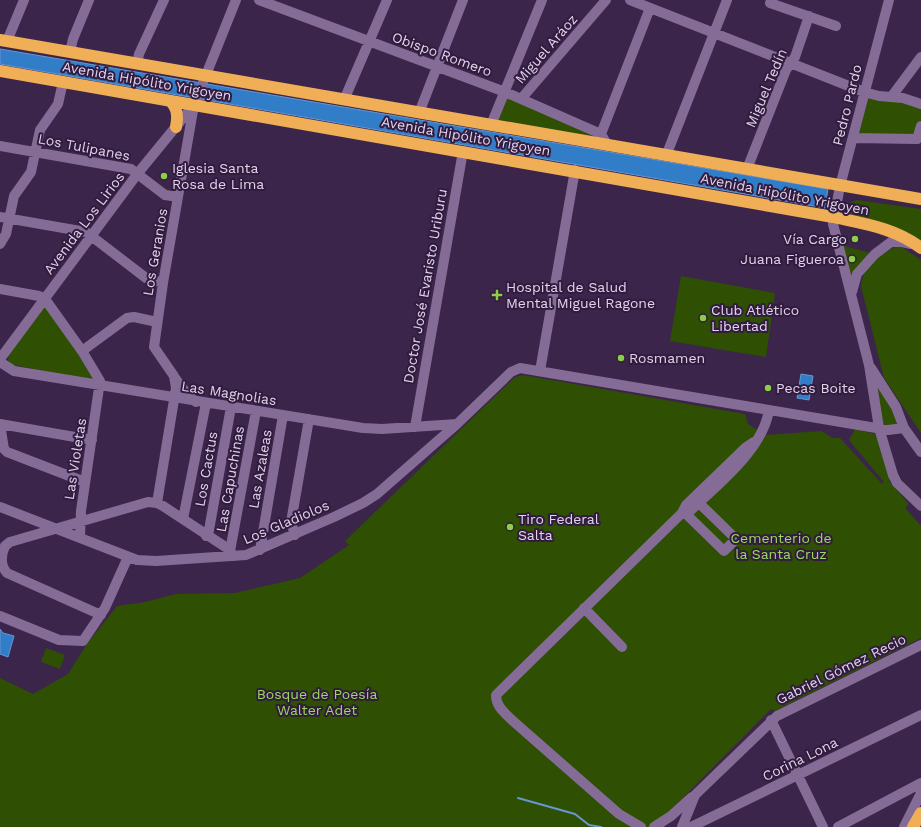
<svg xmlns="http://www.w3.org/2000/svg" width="921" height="827" font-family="'Work Sans',sans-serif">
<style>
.green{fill:#2f4f03}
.water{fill:#327dc8;stroke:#6697d2}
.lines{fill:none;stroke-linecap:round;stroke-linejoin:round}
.stream{stroke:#6697d2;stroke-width:2}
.minor{stroke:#856c96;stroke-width:10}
.highway{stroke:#f0ae57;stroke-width:12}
.poi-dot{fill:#8cce45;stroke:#311b3f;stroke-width:1.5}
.labels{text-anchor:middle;stroke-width:4;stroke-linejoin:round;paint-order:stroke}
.street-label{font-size:14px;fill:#e1d3ea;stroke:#311b3f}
.poi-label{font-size:14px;fill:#e1d3ea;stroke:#311b3f;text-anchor:start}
.park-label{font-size:14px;fill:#9bd95f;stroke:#311b3f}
</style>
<rect width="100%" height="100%" fill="#3c254a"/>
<path class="green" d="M507 96 591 135 589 137 500 124 498 118Z
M868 98 893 99 921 108V119L915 137 858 135Z
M857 200 921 209V242L852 216 848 209 851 202Z
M841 245 870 253 851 280Z
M900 246 921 260V433L884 378 861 286C861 269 884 249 900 246Z
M681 276 775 293 766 357 670 341Z
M45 306 50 308 96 382 9 364 8 360 9 354Z
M523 375 745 414 748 424 765 435 822 431 832 438H840L882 484 884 482 849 440 855 429 875 434C883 445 893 469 889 481L909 504 905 508 921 526V638L775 711 771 709 662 819 660 827H0V678L33 694 68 674 87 644 117 606 145 602 176 594 235 593 300 578 349 545 345 541 515 377Z
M877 383 896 412 897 424 893 427 882 424Z
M46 648 65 655 60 669 41 662Z"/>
<path class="water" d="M0 49 828 189 825 208 0 64Z
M801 374 813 376 809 400 797 398Z
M0 629 3 633 14 636 8 657 0 654Z"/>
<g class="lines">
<path class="stream" d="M518 798 575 814 589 825 601 827"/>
<path class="minor" d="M259 0 505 92 601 134 608 146
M630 0 864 92 879 96 903 98 921 104
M889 0 840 186 833 224 869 365 879 428 893 475 897 483 921 506
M770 3 836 26
M7 41 24 0
M70 52 73 39 89 0
M137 64 139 54 164 0
M892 96 921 57
M521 99 606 0
M344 100 387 0
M419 113 463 0
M491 125 542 0
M601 134 650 8
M853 138 917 139 921 126
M0 146 131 169 165 195 178 197
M666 156 727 0
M747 169 786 70 795 57 809 16
M0 217 86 232 146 278 163 283
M0 244 6 234 14 196 31 172 40 130 58 104 63 82
M0 289 39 296 45 299 82 351 100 381 81 511 80 537
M852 292 857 274 875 254 891 242H902L911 244
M82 351 127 318 134 317 157 322
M0 359 138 173 192 107
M0 362 14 371 363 428 382 429 457 424
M871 368 896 407 904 428 921 452
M540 371 575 170
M175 378 187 394 196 402
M0 424 4 449 7 452 85 482
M0 424 92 440
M415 427 463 151
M754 442 745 448 686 505 682 513 689 512C717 485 763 450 769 410
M157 503 176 388 174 376 154 347 163 283 194 105 236 0
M0 507 137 560 156 561 246 555 334 517 363 503 377 494 457 424 511 372 520 368 888 430 904 428
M685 513 724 551 736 539 699 503
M183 519 206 403
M295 535 291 522 309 419
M206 536 209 530 231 407
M5 546 10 542 148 502 157 503 163 506 227 548 234 556
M5 546C1 555 0 565 7 573L101 615
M260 550 283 415
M230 551 256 411
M584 608 622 647
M0 616 59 640 83 641 105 608 128 557
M771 720 823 827
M641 827 619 814 513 721C505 713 496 707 496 695L682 513
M654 827 671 816 692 797
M682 827 695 795 777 716 921 645
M691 827 921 715
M838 827 921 783
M904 827 921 793"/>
<path class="highway" d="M0 40 921 199
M0 71 833 217C865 224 895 228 921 248
M170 101C178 108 178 117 176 127
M913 827 921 813"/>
</g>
<g class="poi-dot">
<circle cx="164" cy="176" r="4"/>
<circle cx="855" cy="239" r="4"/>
<circle cx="852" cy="259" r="4"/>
<path d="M495 289h4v4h4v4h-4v4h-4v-4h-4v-4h4z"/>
<circle cx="703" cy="318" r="4"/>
<circle cx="621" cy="358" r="4"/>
<circle cx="768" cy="388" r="4"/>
<circle cx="510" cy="527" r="4"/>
</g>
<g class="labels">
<g class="street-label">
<text transform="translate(546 49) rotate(-49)" y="5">Miguel Aráoz</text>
<text transform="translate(442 54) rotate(20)" y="5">Obispo Romero</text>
<text transform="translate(147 81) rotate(10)" y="5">Avenida Hipólito Yrigoyen</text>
<text transform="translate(766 88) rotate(-67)" y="5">Miguel Tedín</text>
<text transform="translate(847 105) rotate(-76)" y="5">Pedro Pardo</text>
<text transform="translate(466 136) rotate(10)" y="5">Avenida Hipólito Yrigoyen</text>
<text transform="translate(84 147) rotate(11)" y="5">Los Tulipanes</text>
<text transform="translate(785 194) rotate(11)" y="5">Avenida Hipólito Yrigoyen</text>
<text transform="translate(84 223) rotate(-53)" y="5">Avenida Los Lirios</text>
<text transform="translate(155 252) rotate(-80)" y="5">Los Geranios</text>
<text transform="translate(425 286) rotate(-80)" y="5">Doctor José Evaristo Uriburu</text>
<text transform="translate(229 393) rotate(9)" y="5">Las Magnolias</text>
<text transform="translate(75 459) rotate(-81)" y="5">Las Violetas</text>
<text transform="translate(206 469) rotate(-80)" y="5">Los Cactus</text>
<text transform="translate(260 469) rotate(-80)" y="5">Las Azaleas</text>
<text transform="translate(230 479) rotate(-80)" y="5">Las Capuchinas</text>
<text transform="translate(286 522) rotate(-23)" y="5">Los Gladiolos</text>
<text transform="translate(841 669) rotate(-26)" y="5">Gabriel Gómez Recio</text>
<text transform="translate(800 759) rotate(-26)" y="5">Corina Lona</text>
</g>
<g class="poi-label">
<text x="172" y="173">Iglesia Santa<tspan x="172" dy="16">Rosa de Lima</tspan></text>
<text x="847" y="244" text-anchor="end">Vía Cargo</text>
<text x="844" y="264" text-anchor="end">Juana Figueroa</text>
<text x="506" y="292">Hospital de Salud<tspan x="506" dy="16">Mental Miguel Ragone</tspan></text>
<text x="711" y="315">Club Atlético<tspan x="711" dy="16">Libertad</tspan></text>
<text x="629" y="363">Rosmamen</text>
<text x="776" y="393">Pecas Boite</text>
<text x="518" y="524">Tiro Federal<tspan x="518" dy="16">Salta</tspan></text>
</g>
<g class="park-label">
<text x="781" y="543">Cementerio de<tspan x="781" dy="16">la Santa Cruz</tspan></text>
<text x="317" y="699">Bosque de Poesía<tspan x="317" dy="16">Walter Adet</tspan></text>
</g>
</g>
</svg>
